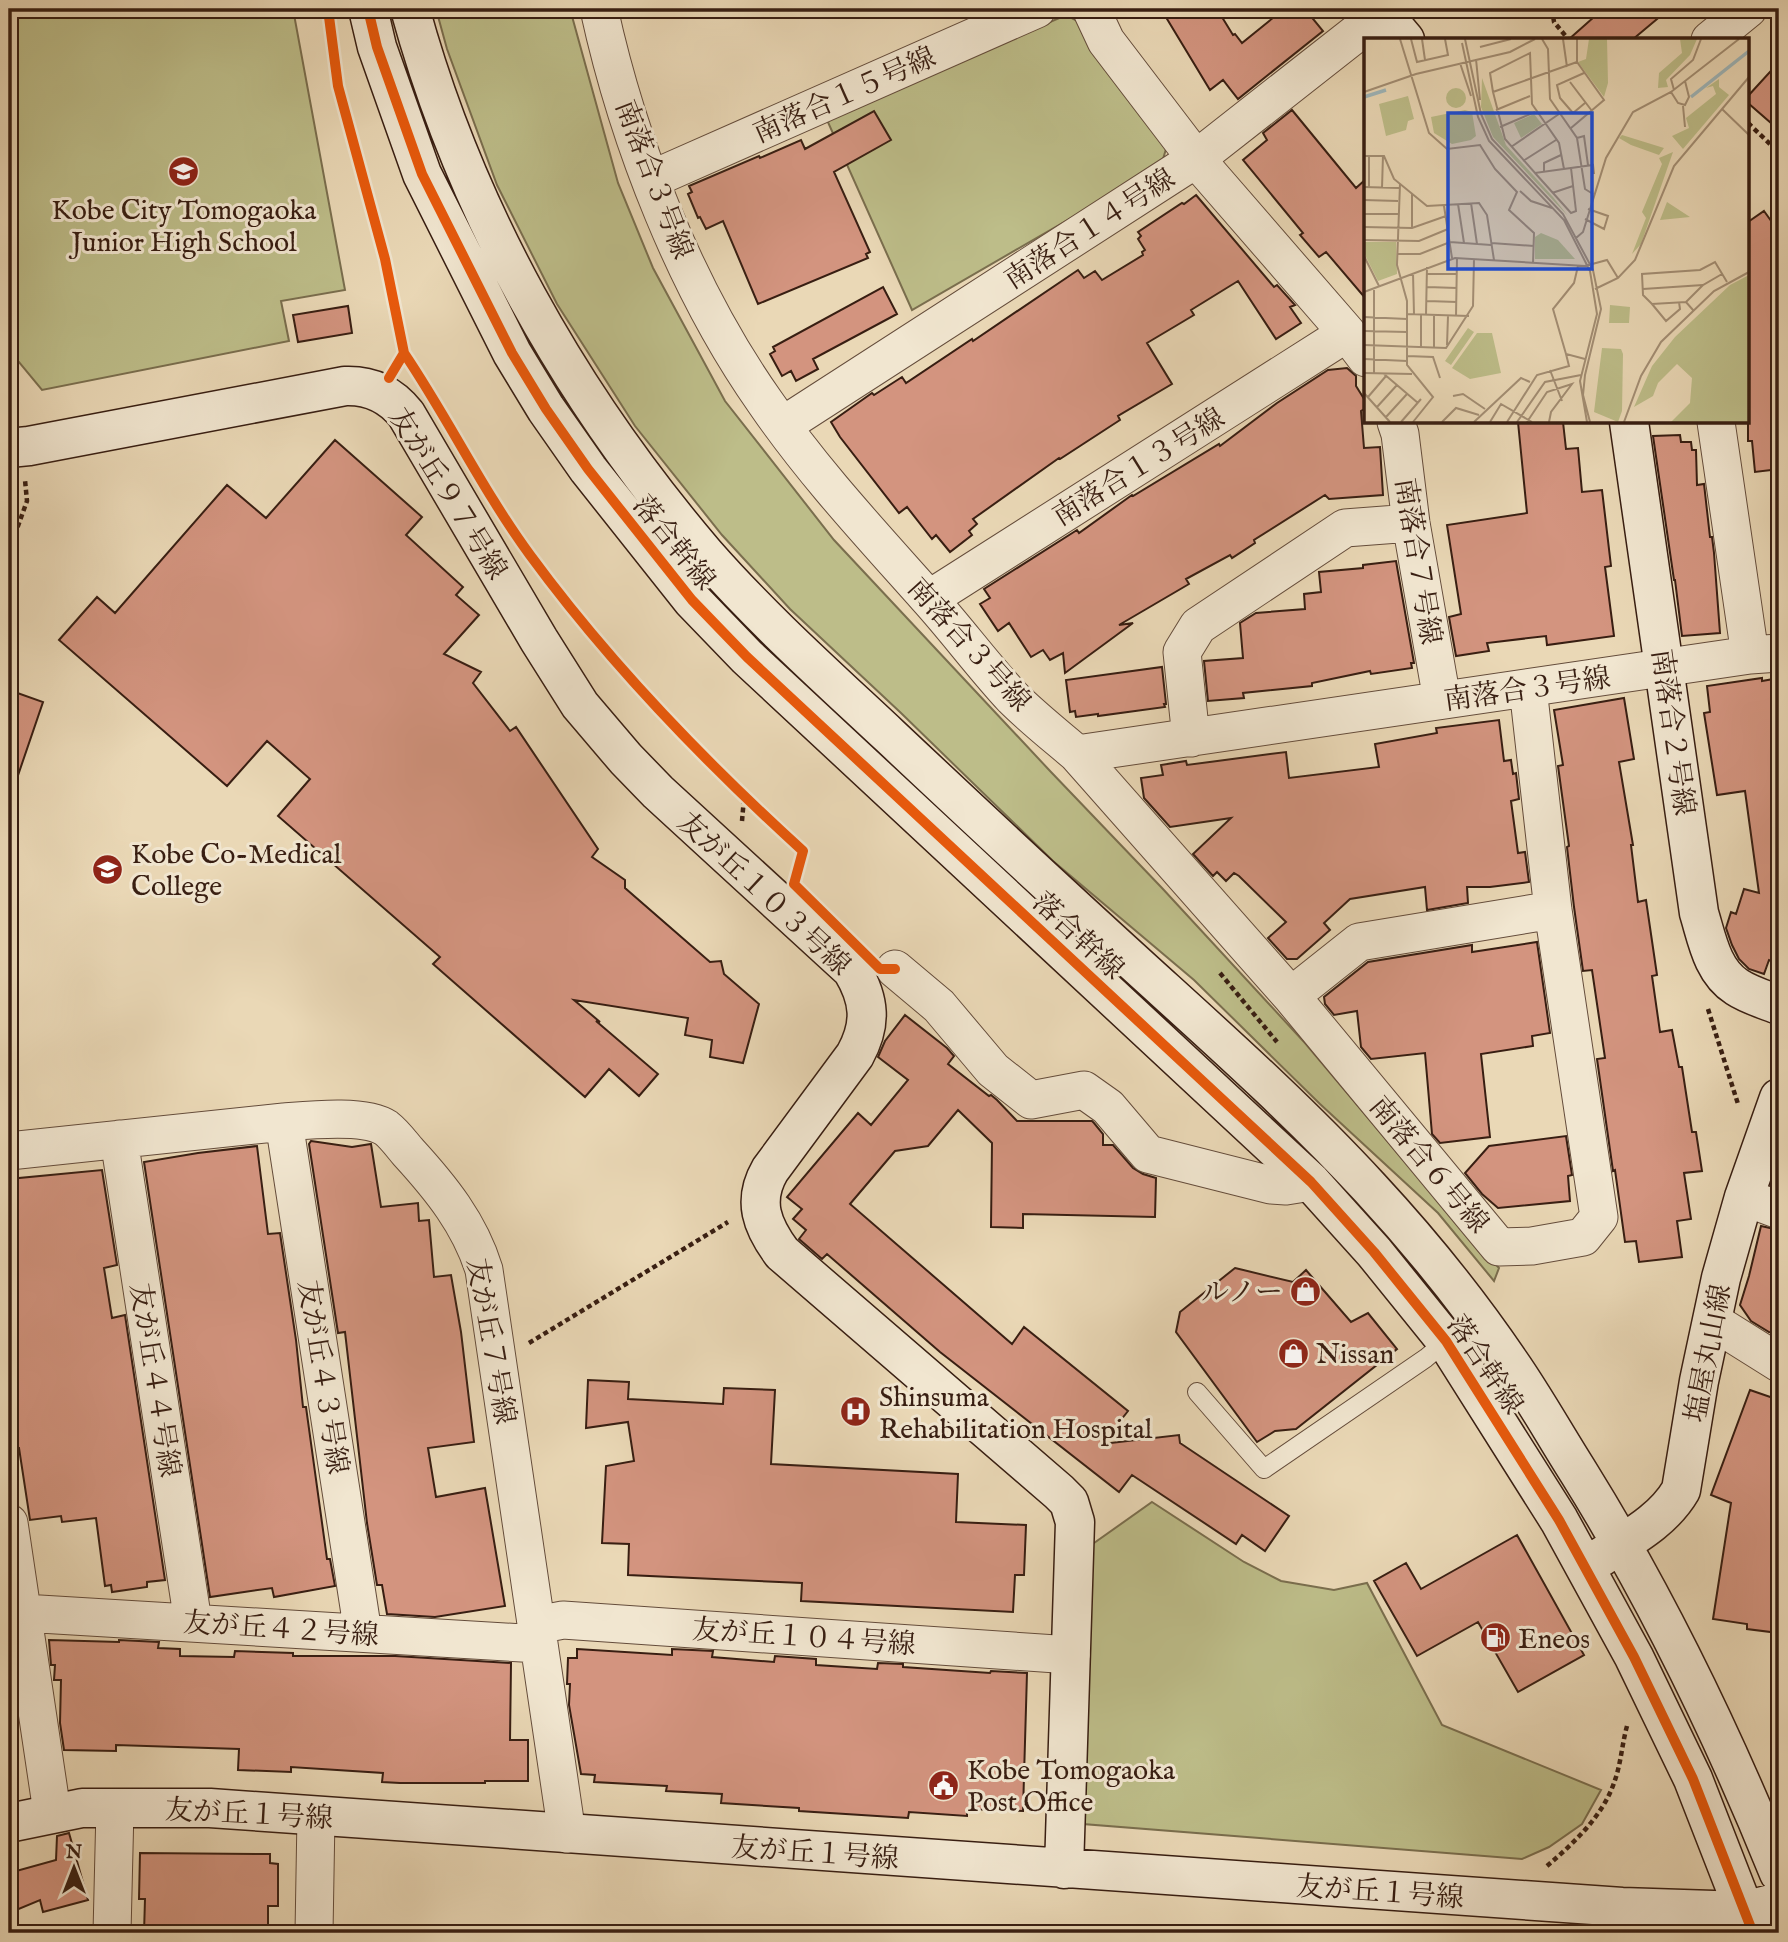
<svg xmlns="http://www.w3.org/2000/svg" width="1788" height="1942" font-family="'IM FELL English','Noto Serif JP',serif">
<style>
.green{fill:#bdbd89;stroke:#7a6e4e;stroke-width:2}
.building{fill:#d3947f;stroke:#381e12;stroke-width:2}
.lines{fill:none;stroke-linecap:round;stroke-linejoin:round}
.lane-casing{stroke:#644c3b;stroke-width:20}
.street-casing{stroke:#644c3b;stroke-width:39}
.secondary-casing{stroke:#381e12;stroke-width:41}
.path{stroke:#381e12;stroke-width:4.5;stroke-dasharray:5 3.5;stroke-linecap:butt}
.lane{stroke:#f1e6d0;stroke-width:18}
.street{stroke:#f1e6d0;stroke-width:37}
.secondary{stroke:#f1e6d0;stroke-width:38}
.cycleway-casing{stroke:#f1e6d0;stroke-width:15}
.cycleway{stroke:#e8590c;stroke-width:10}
.labels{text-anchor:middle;stroke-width:6;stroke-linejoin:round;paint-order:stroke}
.street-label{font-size:28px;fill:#381e12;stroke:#f1e6d0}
.poi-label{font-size:28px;fill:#381e12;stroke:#f1e6d0;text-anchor:start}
.inset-river{fill:none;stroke:#9eb6ba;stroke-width:3.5}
.inset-road{fill:none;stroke:#a38e74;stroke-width:2}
.view{fill:#1d4ed8;fill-opacity:0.15;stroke:#1d4ed8;stroke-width:3.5}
.inset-edge{fill:none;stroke:#381e12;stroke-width:3.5}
</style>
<rect width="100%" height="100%" fill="#ead8b6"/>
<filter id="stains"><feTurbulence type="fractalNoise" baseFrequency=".00286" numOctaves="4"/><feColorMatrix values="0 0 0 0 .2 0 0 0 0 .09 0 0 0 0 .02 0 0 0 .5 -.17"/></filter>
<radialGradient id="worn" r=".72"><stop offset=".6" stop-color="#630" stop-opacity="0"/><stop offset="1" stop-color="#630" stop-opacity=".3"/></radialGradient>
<path class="green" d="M9 9H293L345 290 281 301 289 341 42 390 19 362 9 364Z
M436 9H570L618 183 653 268 725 401 834 540 1051 772 1162 888 1305 1043 1412 1170 1499 1268 1494 1281 1438 1213 1320 1104 1194 980 1053 861 901 713 790 609 722 535 635 426 557 304 497 185 447 49Z
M1066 15 1087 26 1168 142 1161 166 912 310 827 120Z
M1152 1502 1244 1562 1281 1581 1334 1590 1367 1583 1442 1725 1601 1790 1582 1824 1549 1847 1522 1859 1083 1824 1087 1548Z"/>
<path class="building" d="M1161 9H1217L1233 35 1235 34 1242 43 1284 9H1305L1323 31 1238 99 1223 80 1210 90Z
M1603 9H1669L1632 40H1568Z
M1779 62V130L1748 103V96Z
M1292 110 1356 188 1366 179V299L1326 252 1319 257 1300 235 1303 233 1243 160 1267 140 1263 133Z
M874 111 891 140 834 172 870 252 866 254 868 258 758 304 723 221 706 229 700 217 698 218 688 194 692 192 689 186 759 156 760 158 801 140 805 149Z
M1196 195 1274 287 1277 285 1295 305 1290 307 1301 323 1276 339 1238 281 1191 310 1194 315 1147 343 1172 384 1118 416 1120 420 1060 459 1059 458 973 519 977 524 969 531 972 535 950 552 936 535 932 539 907 507 899 513 840 437 831 422 872 393 874 395 902 377 906 383 972 339 973 341 1078 270 1084 278 1095 271 1102 280 1143 255 1142 252 1145 250 1138 239 1141 236 1138 232 1182 203 1184 204Z
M1764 211 1779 232V243L1775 246 1779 264V469L1755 472 1752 441H1748V222Z
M883 287 897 314 813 359 818 369 796 381 791 371 782 376 770 354 775 351 773 347Z
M348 306 352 333 298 342 293 315Z
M1347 368 1356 376V386L1366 402V408L1361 411 1364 448 1380 447 1383 495 1329 499 1325 495 1254 540 1255 543 1232 558 1230 555 1186 579 1189 584 1119 625 1133 623 1065 673 1063 653 1050 660 1043 650 1031 657 1009 623 998 631 980 604 990 598 984 589 1077 530 1079 533 1132 495 1133 496 1219 444 1220 446 1277 403 1328 370Z
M1518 422H1563L1566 449 1578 448 1582 492 1602 490 1611 566 1605 567 1614 636 1547 645 1546 636 1487 643 1489 651 1456 656 1449 617 1461 614 1447 525 1527 513Z
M1680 435 1681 442H1691L1692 450H1696L1697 485 1704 484 1710 537H1712L1714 553 1720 633 1682 636 1675 580H1674L1653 436Z
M335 440 422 517 406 535 463 587 456 595 479 615 444 654 481 672 473 683 510 731 516 727 598 849 592 857 625 880V888L710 962 721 961 724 974 759 1004 743 1063 710 1057 712 1040 685 1035 688 1018 574 1000 600 1022 596 1021 658 1074 639 1096 609 1069 585 1097 433 964 440 957 278 816 310 779 267 741 227 786 59 640 97 597 115 613 227 485 266 518Z
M1396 561 1414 663H1411L1412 668 1371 674 1370 671 1312 683V686L1243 693 1244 698 1208 701 1204 661 1243 658 1240 623 1256 613 1305 609 1304 594 1321 592 1319 572 1363 568V565Z
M1162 667 1166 704H1164L1165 707 1098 716V714L1076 717 1075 711 1070 712 1066 680Z
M1762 678V681L1779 678V964L1769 960 1764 974 1749 969 1739 959 1732 945 1726 928 1731 912 1736 914 1744 889 1759 893 1745 791 1717 795 1704 713 1710 712 1707 686Z
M9 690 43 702 13 790 9 789Z
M1624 698 1634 759 1619 762 1633 845H1631L1638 902 1646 900 1657 975 1652 976 1660 1032 1672 1030 1679 1067H1682L1692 1132H1696L1702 1171 1684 1173 1691 1219 1677 1221 1682 1257 1639 1262 1636 1241 1625 1242 1615 1170 1613 1171 1597 1059 1605 1058 1592 970 1583 971 1574 907 1567 847 1569 846 1558 766 1563 765 1554 710Z
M1499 720 1504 761 1511 760 1513 774 1516 773 1519 799 1511 801 1518 853 1525 852 1529 882 1490 887H1467L1468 903 1427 910 1425 887 1350 899 1324 923 1330 930 1297 959H1287L1268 938 1286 922 1239 876 1234 873 1226 881 1217 872 1213 876 1193 854 1231 818 1170 827 1144 798 1141 778 1163 775 1161 765 1186 761 1187 765 1286 752 1289 778 1379 767 1375 744 1437 733 1436 728Z
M1537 942 1550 1033 1532 1036 1533 1046 1481 1054 1490 1137 1440 1143 1432 1134 1425 1053 1371 1059 1361 1047 1357 1011 1334 1015 1325 1004 1324 997 1368 962 1472 945V952Z
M905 1015 947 1048 954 1056 948 1064 989 1096 991 1095 997 1100 1017 1121H1092L1094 1123 1103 1134V1145H1113L1133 1168 1143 1174 1156 1178 1155 1217 1023 1214V1228L991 1227 992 1143 958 1110 928 1146 895 1151 850 1204 1012 1344 1024 1327 1128 1411 1102 1444 1179 1435 1180 1443 1289 1516 1265 1551 1242 1535 1236 1544 1132 1475 1119 1492 940 1352 827 1254 822 1259 799 1239 806 1230 793 1219 802 1209 787 1197 858 1113 871 1125 908 1080 878 1057 885 1041Z
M1566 1136 1572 1175 1568 1176 1570 1201 1498 1208 1482 1194 1465 1173 1489 1146Z
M311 1141 352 1147 371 1144 381 1207 418 1203 419 1221 429 1220 434 1277 451 1275 461 1332 474 1442 428 1448 436 1497 485 1488 505 1606 435 1617 387 1614 382 1585H377L367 1523 345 1332 338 1333 309 1144Z
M257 1146 268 1234 280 1233 296 1340 303 1407H306L327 1559H330L335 1586 274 1597 272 1588 210 1597 144 1162 198 1153Z
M102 1170 117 1265 104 1268 112 1318 125 1315 165 1580 147 1582V1587L112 1592 111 1585 105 1586 96 1518 62 1522 61 1516 30 1520 19 1448H17L9 1369V1179Z
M1761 1226 1779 1230V1333L1769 1332 1751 1321 1740 1305 1749 1276Z
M1235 1268 1293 1282 1306 1270 1351 1322 1368 1313 1397 1349 1296 1429 1275 1431 1257 1442 1176 1332 1180 1312Z
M588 1380 629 1382 628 1399 723 1404 724 1388 775 1390 771 1464 958 1474 956 1522 1026 1525 1024 1575H1015L1013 1612 801 1601 802 1583 628 1575 629 1544 602 1543 606 1466 634 1461 628 1422 586 1428Z
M1750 1390 1779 1400V1633L1747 1629V1624L1713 1619 1731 1503 1711 1495Z
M1517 1535 1584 1655 1518 1692 1478 1622 1417 1656 1374 1581 1406 1563 1421 1589Z
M49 1640 119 1642V1640L159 1642 158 1648 180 1649V1656L234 1657 235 1651 293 1653V1656H395L511 1663 510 1740H528V1781H485V1783H400L382 1782 383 1773 291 1767V1772L238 1770 239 1749 116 1745V1751L64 1750 60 1723 61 1680H54L55 1665H51Z
M577 1649 672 1655V1649L713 1651 712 1657 774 1662 775 1656 816 1659V1665L877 1669 878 1663 903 1664V1667L990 1673 991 1671 1027 1673 1023 1811 967 1809V1816L909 1812 908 1818 799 1811V1808L721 1803 722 1794 666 1791 667 1786 594 1782 595 1775 581 1774 569 1705 570 1684H567L568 1658H577Z
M69 1833 88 1900 43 1912 40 1900 9 1913V1873L56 1860 57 1836Z
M140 1853 270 1854V1863L278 1864V1906H268V1933H144L145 1899H139Z"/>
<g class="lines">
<defs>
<path id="lane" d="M1197 1392 1264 1469 1426 1358 1446 1341"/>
<path id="street" d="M599 9C628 142 686 290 765 402 813 472 871 534 927 597 957 630 983 666 1013 698 1033 718 1056 736 1077 754L1750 655 1779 653
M1091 9 1106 41 1196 159 1347 333 1366 358
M1710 40 1748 9
M650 180 1037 9
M1396 422 1400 434 1411 523 1442 700
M1716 422 1750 655
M782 426 1196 159 1382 13
M929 599 1347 333
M1191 738 1182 652 1198 626 1345 528 1411 523
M1077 754 1291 996 1499 1247 1532 1246 1583 1237 1599 1217 1553 910 1528 688
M895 969 939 1006 993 1070 1031 1100 1084 1090 1108 1107 1148 1154 1271 1185 1286 1186 1311 1182
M1291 996 1359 942 1553 910
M284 1122 363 1633
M119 1139 193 1622
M9 1151 284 1122C309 1120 365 1114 386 1128 394 1134 402 1145 408 1152 441 1188 470 1224 484 1270L567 1834
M1744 1197 1779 1210
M1712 1321 1779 1363
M9 1523 52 1812
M9 1618 23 1613 539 1644
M537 1625 563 1620 1071 1655
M112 1933 115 1808
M314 1933 316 1816"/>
<path id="secondary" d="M368 9 377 47 422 174 512 353 546 409 588 469 692 600 747 657 1311 1182 1374 1252 1446 1341 1559 1520 1634 1657 1693 1779 1753 1933
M410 9C465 210 570 396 705 554 762 619 827 677 890 736 976 817 1062 897 1149 976 1225 1045 1301 1113 1370 1188 1421 1243 1468 1301 1510 1363 1535 1399 1556 1437 1579 1473 1658 1600 1723 1735 1779 1873
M1379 9 1405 40
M1629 422 1699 913C1707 939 1712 971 1737 987 1749 995 1766 1000 1779 1005
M9 448 29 446 345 386C370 385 390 394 406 414L539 640 580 705 626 759 658 792 852 970C870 1000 872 1024 855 1055L770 1170C752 1201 762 1226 782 1253L1059 1492 1069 1502 1075 1522 1064 1869
M1601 1557C1630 1538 1663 1521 1681 1490L1699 1381 1721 1278 1744 1197 1779 1098
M9 1823 82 1808H210L1622 1907 1744 1911 1779 1902"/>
</defs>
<use href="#lane" class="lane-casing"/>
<use href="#street" class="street-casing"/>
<use href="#secondary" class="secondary-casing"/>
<path class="path" d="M328 9 338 86 385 259 404 353 398 362
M1552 9 1554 22 1569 40
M1748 123 1770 144 1779 158
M404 353 417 372
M9 551 27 501 25 480
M543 572C622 674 708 764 803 851L797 872
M742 821 744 798
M1220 973 1277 1042
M1708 1009 1738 1104
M529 1343 728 1222
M1547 1866C1574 1843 1604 1815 1615 1780 1621 1763 1622 1744 1627 1726"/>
<use href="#lane" class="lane"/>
<use href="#street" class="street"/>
<use href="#secondary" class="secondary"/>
<defs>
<path id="cycleway" d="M328 9 338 86 385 259 404 353 389 378
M368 9 377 47 422 174 512 353 546 409 588 469 692 600 747 657 1311 1182 1374 1252 1446 1341 1559 1520 1634 1657 1693 1779 1753 1933
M404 353C448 418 483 491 530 555 610 664 704 761 803 851L794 884 880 969H895"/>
</defs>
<use href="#cycleway" class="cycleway-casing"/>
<use href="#cycleway" class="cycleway"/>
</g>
<defs>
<symbol id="school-disc" viewBox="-11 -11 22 22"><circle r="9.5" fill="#8f2418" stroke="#f1e6d0"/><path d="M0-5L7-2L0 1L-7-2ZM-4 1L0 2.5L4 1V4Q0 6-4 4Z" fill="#fff"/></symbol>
<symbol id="shop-disc" viewBox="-11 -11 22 22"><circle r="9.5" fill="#8f2418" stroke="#f1e6d0"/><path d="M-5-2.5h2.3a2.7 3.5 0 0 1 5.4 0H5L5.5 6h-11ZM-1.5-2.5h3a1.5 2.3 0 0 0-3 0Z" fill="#fff"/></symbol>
<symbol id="hospital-disc" viewBox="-11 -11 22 22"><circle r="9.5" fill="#8f2418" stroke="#f1e6d0"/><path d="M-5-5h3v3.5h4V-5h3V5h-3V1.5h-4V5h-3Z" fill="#fff"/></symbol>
<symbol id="fuel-disc" viewBox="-11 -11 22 22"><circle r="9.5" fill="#8f2418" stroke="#f1e6d0"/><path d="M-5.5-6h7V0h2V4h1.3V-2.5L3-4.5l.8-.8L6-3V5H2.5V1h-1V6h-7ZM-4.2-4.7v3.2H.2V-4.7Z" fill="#fff"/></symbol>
<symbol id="civic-disc" viewBox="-11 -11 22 22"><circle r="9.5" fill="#8f2418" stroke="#f1e6d0"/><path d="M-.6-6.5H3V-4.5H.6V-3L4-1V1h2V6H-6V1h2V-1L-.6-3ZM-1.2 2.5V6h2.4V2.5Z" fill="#fff"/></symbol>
</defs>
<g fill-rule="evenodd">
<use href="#school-disc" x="166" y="154" width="35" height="35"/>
<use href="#school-disc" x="90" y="852" width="35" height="35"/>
<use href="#shop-disc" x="1288" y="1274" width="35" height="35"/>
<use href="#shop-disc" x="1276" y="1336" width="35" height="35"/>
<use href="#hospital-disc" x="838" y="1394" width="35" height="35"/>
<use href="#fuel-disc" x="1478" y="1620" width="35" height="35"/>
<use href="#civic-disc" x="926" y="1768" width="35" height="35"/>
</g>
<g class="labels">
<g class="street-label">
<text transform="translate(844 94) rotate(-24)" y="10">南落合１５号線</text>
<text transform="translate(655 179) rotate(69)" y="10">南落合３号線</text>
<text transform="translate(1089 228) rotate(-33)" y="10">南落合１４号線</text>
<text transform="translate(1138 466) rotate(-32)" y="10">南落合１３号線</text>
<text transform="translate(449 493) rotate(58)" y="10">友が丘９７号線</text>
<text transform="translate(675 542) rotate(51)" y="10">落合幹線</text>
<text transform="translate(1419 561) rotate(81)" y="10">南落合７号線</text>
<text transform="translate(970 644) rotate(48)" y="10">南落合３号線</text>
<text transform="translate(1527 688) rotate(-8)" y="10">南落合３号線</text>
<text transform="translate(1674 732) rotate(82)" y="10">南落合２号線</text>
<text transform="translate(765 893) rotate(43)" y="10">友が丘１０３号線</text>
<text transform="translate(1079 935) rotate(43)" y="10">落合幹線</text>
<text transform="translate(1430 1164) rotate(50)" y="10">南落合６号線</text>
<text transform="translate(492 1341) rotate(80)" y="10">友が丘７号線</text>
<text transform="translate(1707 1353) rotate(-79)" y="10">塩屋丸山線</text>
<text transform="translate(1486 1364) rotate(56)" y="10">落合幹線</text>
<text transform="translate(324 1377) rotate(81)" y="10">友が丘４３号線</text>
<text transform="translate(156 1380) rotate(81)" y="10">友が丘４４号線</text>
<text transform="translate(281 1628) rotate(4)" y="10">友が丘４２号線</text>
<text transform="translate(804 1636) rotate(4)" y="10">友が丘１０４号線</text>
<text transform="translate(249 1813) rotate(3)" y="10">友が丘１号線</text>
<text transform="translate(815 1852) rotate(4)" y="10">友が丘１号線</text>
<text transform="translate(1380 1891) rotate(4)" y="10">友が丘１号線</text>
</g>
<g class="poi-label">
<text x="184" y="219" text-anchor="middle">Kobe City Tomogaoka<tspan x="184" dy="32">Junior High School</tspan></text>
<text x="131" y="863">Kobe Co-Medical<tspan x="131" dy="32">College</tspan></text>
<text x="1283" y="1301" text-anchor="end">ルノー</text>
<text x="1316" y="1363">Nissan</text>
<text x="879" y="1406">Shinsuma<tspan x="879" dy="32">Rehabilitation Hospital</tspan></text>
<text x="1518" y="1648">Eneos</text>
<text x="967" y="1779">Kobe Tomogaoka<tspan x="967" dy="32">Post Office</tspan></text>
</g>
</g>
<g transform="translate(1364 38)">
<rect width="385" height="385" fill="#ead8b6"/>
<path d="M225 1H243L244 45 240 59 214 24 222 21ZM316 1H333L326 17 302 42 304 49 294 50 295 35 318 15ZM118 40 142 107 189 159 204 178 129 99 117 69ZM355 41V49L365 57 319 111 308 98 325 90 322 80 352 56 349 48 342 50ZM82 60a10 10 0 1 1 20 0a10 10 0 1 1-20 0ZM44 58 50 81 44 83 42 92 22 98 15 66ZM101 72 108 74 112 98 107 102 88 106 70 95 67 79ZM170 76 178 86 157 100 150 85ZM258 97 300 110 295 117 267 107 255 100ZM309 114 277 206 268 216 282 180 278 174 298 126 295 120ZM303 164 326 179 296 182ZM177 195 194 202 211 221H171V199ZM0 204H32L33 236 14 243 0 215ZM385 237V384H307L326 365 328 340 313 326 294 345 289 358 270 369 288 328 311 299 366 247ZM246 267 266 269 265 285H245ZM104 290 110 294 87 327 81 323ZM113 295H128L137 335 106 341 88 330ZM238 310 257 311 259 316 258 373 254 384 230 374Z" fill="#bdbd89"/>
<path class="inset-river" d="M0 59 22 52M327 59 385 13"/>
<path class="inset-road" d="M36 1 65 95 83 111 116 107 131 131 153 154 145 172 170 195 169 225M47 1 53 24 84 17 81 1M58 1 61 22M101 1 117 76 128 101 199 176 229 232 237 271 221 337 219 357 226 384M178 1 184 11 186 61 213 100 221 151 229 156M199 1 203 29M213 1V24L129 54 141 101 171 135 229 127 230 136M98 5 114 79 125 103 200 182 226 233 233 276 216 343 223 384M116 9 147 1M112 21 116 62M96 25 107 58M220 35 193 47 196 60 209 75 221 65M206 44 228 73M310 52 307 41 329 22 337 1M0 54 52 36 146 14 171 1M129 54 126 35 166 15 168 66 195 105 200 131M307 54 314 65 321 67 325 59 321 43M319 68 321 89M358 71 385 97M132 72 166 58M136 89 171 74M207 90 240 62 213 24M213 100 220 98 224 127M147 109 195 76M0 118H20L30 141 63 168 115 165 123 177 130 222M159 123 192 102M180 134V125L197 117M171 135 207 175 212 173 207 130M36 146 33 227 43 263V327L69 359 49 384M0 149 35 150M5 149V117M18 150 19 117M156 153 167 163 188 170M188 155 209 148M48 156V190M0 162 34 163M107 165 113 206M94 166 100 205M80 168 88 220M0 176H34M221 181 240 191 244 178 224 171M0 189 48 190 82 178M212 200 219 194 242 120 269 74 307 54 375 1M0 202 55 203 84 191M127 205 170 208M33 216H56L86 204 127 207M0 218 15 248M214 228 210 245 189 271 202 316 221 321M49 235 50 276M63 236H93M63 249 93 250M10 250V335M231 251 254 240 271 222 310 128 385 39M279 251 339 247 358 236M0 254 91 220 221 228 243 222 254 240M63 263 93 264M322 264 339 247M288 266 302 283 316 271 315 264M329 272 322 264 288 266 279 257 278 236 336 232 351 224 363 244M43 276 105 278M62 276 63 229M92 278 93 220M0 279 43 281M0 293 43 294M0 307 82 310 109 268 110 221M83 307 84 278M57 309V276M70 310V277M43 318 69 319 76 340M0 321 43 323M186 332 198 363M0 335 48 336M20 336 54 365M0 355 26 384M89 358 99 356 121 371M4 359 22 338M13 369 33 347M22 379 43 356M37 384 57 361M78 384 92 370 115 377M110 384 157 340 166 344M126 384 137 366 168 384M143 384 173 337 205 328 202 316M153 384 181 344 217 337M163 384 183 354 208 346 187 374 185 384M260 384 277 338 297 304 350 253 385 234"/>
<path class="view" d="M84 75H228V231H84Z"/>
<rect width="385" height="385" class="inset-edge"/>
</g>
<rect width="1788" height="1942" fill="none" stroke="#ead8b6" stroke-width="35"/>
<rect x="10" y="10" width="1767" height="1921" fill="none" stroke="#381e12" stroke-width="3.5"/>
<rect x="18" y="18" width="1753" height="1907" fill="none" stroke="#381e12" stroke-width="2"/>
<g transform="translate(74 1868)" stroke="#f1e6d0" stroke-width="5" paint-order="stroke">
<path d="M0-5L12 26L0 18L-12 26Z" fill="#381e12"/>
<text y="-10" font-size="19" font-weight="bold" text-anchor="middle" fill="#381e12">N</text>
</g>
<rect width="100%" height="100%" filter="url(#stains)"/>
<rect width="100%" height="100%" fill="url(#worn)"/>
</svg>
